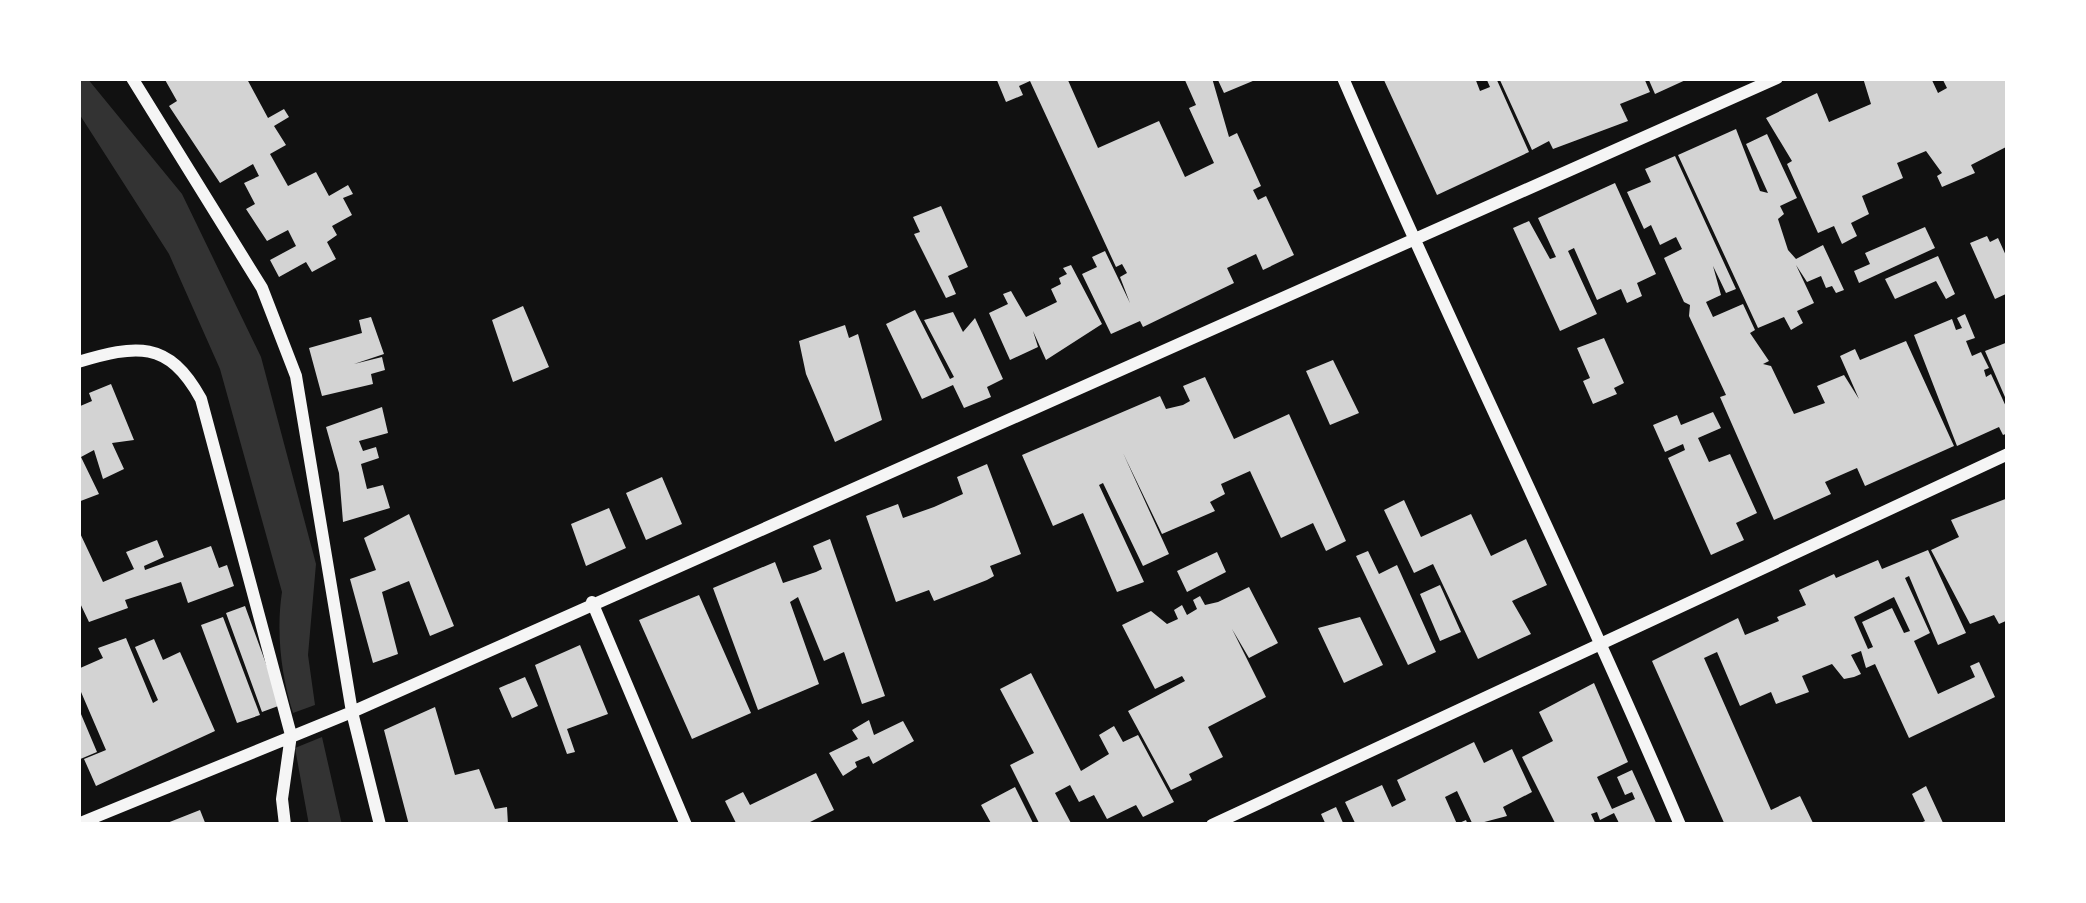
<svg xmlns="http://www.w3.org/2000/svg" width="2086" height="903" font-family="Quicksand,sans-serif">
<style>
.water{fill:#333}
.building{fill:#d3d3d3;fill-rule:evenodd}
.lines{fill:none;stroke-linecap:round;stroke-linejoin:round}
.minor{stroke:#f5f5f5;stroke-width:12}
</style>
<rect width="100%" height="100%" fill="#111"/>
<path class="water" d="M78 78H87L182 194 261 357 316 564 308 655 315 705 293 713C281 675 276 631 282 592L220 369 169 254 78 112Z
M322 737 342 825H309L295 748Z"/>
<path class="building" d="M164 78 247 79 268 118 284 109 289 117 274 126 286 145 270 154 288 186 316 172 329 196 348 185 353 194 343 198 352 215 332 226 337 235 327 242 336 259 312 272 306 262 279 277 270 260 296 246 288 230 267 241 246 209 255 204 244 183 259 176 253 164 220 183 169 106 177 101Z
M996 78H1067L1098 148 1159 121 1185 177 1214 163 1189 108 1196 105 1184 78H1212L1229 137 1237 133 1261 186 1253 190 1258 200 1266 196 1294 255 1263 270 1256 254 1227 268 1234 283 1143 327 1140 321 1111 334 1082 274 1097 267 1092 257 1105 251 1130 303 1120 277 1127 273 1122 264 1116 267 1030 81 1019 86 1023 95 1006 102Z
M1217 78H1260L1224 93Z
M1383 78H1475L1480 91 1490 87 1486 78H1496L1529 152 1437 195Z
M1499 78H1644L1650 92 1620 104 1628 121 1553 149 1549 141 1532 150Z
M1648 78H1690L1655 94Z
M1863 78H1931L1938 93 1947 88 1942 78H2007L2008 146 1971 165 1975 173 1942 187 1937 176 1942 173 1926 151 1897 163 1903 178 1862 196 1869 214 1851 223 1857 236 1842 244 1834 226 1818 233 1787 164 1792 161 1766 118 1817 93 1829 122 1871 104Z
M1736 129 1760 191 1768 193 1746 144 1767 134 1797 198 1780 206 1784 214 1778 219 1788 250 1796 259 1823 245 1844 290 1836 293 1832 286 1826 288 1821 276 1807 282 1796 265 1814 303 1797 311 1803 323 1791 330 1784 317 1758 328 1678 155Z
M1675 156 1736 289 1726 293 1713 266 1721 295 1706 302 1713 317 1743 304 1755 330 1750 333 1769 361 1763 364 1771 366 1794 414 1825 403 1817 386 1844 375 1859 399 1840 356 1855 349 1860 360 1906 341 1954 446 1865 486 1857 468 1825 482 1831 494 1774 520 1720 397 1726 395 1689 316 1690 305 1684 302 1664 258 1682 249 1676 237 1660 245 1651 225 1644 229 1627 192 1651 182 1645 169Z
M1615 183 1656 274 1637 283 1642 296 1627 303 1621 289 1597 300 1574 248 1568 251 1597 314 1560 331 1513 228 1529 221 1550 259 1556 257 1538 218Z
M941 206 968 267 948 276 956 294 946 298 914 234 920 232 913 217Z
M1925 227 1935 248 1859 283 1854 271 1870 264 1865 253Z
M1987 236 1990 242 1998 238 2008 260V293L1995 299 1970 243Z
M1938 256 1955 294 1946 299 1936 281 1895 299 1885 279Z
M1071 265 1102 324 1046 360 1033 331 1038 347 1010 360 989 313 1008 304 1003 294 1011 291 1026 317 1057 302 1051 289 1061 284 1059 278 1067 274 1063 268Z
M523 306 549 367 513 382 492 320Z
M915 310 950 379 954 377 924 320 953 312 963 332 975 318 1003 379 987 387 991 397 964 408 953 385 922 399 886 324Z
M1965 314 1975 338 1966 341 1972 356 1981 352 1989 368 1984 370 1986 377 1991 374 2008 411V433L2003 435 1999 427 1957 446 1914 335 1952 319 1956 330 1962 328 1957 318Z
M371 317 384 354 354 364 382 357 385 370 371 374 373 384 322 396 309 348 362 333 359 320Z
M845 325 849 338 858 334 882 420 835 442 806 374 799 341Z
M1604 338 1624 383 1614 388 1617 394 1593 404 1583 381 1590 378 1577 348Z
M2008 342V404L1985 351Z
M1333 360 1359 413 1330 425 1306 371Z
M1205 377 1234 439 1289 414 1346 541 1326 551 1313 523 1281 538 1250 471 1221 484 1225 494 1210 502 1215 511 1162 534 1123 453 1169 554 1143 566 1103 483 1099 485 1144 582 1117 592 1083 513 1053 526 1022 455 1160 396 1166 409 1183 405 1190 401 1183 386Z
M111 384 134 440 112 443 124 469 103 479 94 450 81 457 99 494 78 502V407L92 401 89 393Z
M382 407 388 433 359 441 363 451 376 447 379 458 361 464 367 489 383 485 390 508 343 522 339 473 326 427Z
M1713 412 1721 428 1698 438 1709 462 1730 454 1757 513 1736 523 1744 540 1711 555 1668 458 1685 450 1683 444 1665 452 1653 425 1677 415 1681 425Z
M987 464 1021 554 990 566 994 576 987 580 934 601 929 590 896 602 866 516 898 504 903 518 934 507 963 494 957 477Z
M662 477 682 524 646 540 626 493Z
M2008 498V620L1999 624 1994 615 1970 624 1931 550 1959 537 1951 520Z
M1404 500 1421 537 1471 514 1491 556 1526 539 1547 585 1512 601 1531 634 1478 659 1433 564 1414 573 1384 510Z
M609 508 626 548 586 566 571 524Z
M409 514 454 626 430 636 409 581 382 592 398 654 373 663 350 579 376 570 364 538Z
M78 529 103 582 134 569 126 552 157 540 164 557 144 566 145 570 211 546 219 568 227 565 234 586 188 603 181 582 125 600 128 608 89 622 78 599Z
M830 539 885 696 862 704 844 652 824 661 798 597 790 602 819 684 758 710 713 588 775 562 783 583 816 572 822 569 813 546Z
M1928 550 1966 633 1938 645 1909 576 1905 578 1930 633 1914 641 1938 694 1975 677 1970 666 1979 662 1995 697 1909 738 1875 664 1866 668 1861 651 1851 655 1861 674 1854 677 1844 679 1832 664 1802 676 1809 692 1776 704 1771 692 1740 706 1717 652 1704 658 1771 810 1800 796 1814 825H1725L1652 661 1738 618 1745 635 1779 621 1777 617 1806 605 1799 590 1834 574 1836 578 1878 560 1882 569ZM1894 597 1910 631 1904 633 1892 608 1862 622 1873 647 1868 649 1854 617Z
M1368 551 1379 574 1397 565 1436 652 1408 665 1356 556Z
M1217 552 1226 572 1187 592 1177 571Z
M1440 585 1461 632 1440 641 1420 594Z
M1249 587 1278 643 1249 658 1232 629 1266 697 1208 727 1223 757 1189 774 1192 780 1171 790 1128 711 1185 681 1182 676 1155 689 1122 625 1151 611 1167 624 1178 619 1174 610 1182 605 1187 615 1197 609 1193 600 1200 596 1205 605 1218 602Z
M699 595 751 713 692 739 639 620Z
M245 606 281 705 262 712 226 613Z
M223 617 260 715 237 723 201 625Z
M1360 617 1383 665 1344 683 1318 628Z
M126 638 153 703 158 700 135 647 154 639 163 660 180 652 215 731 96 786 84 759 106 750 78 685V669L103 658 98 648Z
M580 645 608 714 567 729 575 752 567 754 535 665Z
M1031 673 1081 771 1109 754 1099 735 1114 726 1123 742 1138 735 1174 802 1143 817 1136 805 1107 819 1094 795 1079 802 1070 785 1055 793 1072 825H1040L1010 765 1034 753 1000 689Z
M525 677 538 706 512 718 499 688Z
M1594 683 1628 762 1597 777 1612 809 1635 799 1632 792 1625 795 1617 777 1632 770 1657 825H1620L1614 813 1600 820 1597 812 1591 814 1596 825H1556L1522 757 1553 741 1539 712Z
M78 707 97 752 78 760Z
M435 707 455 775 479 769 495 809 507 807 508 825H409L384 730Z
M869 720 874 735 903 721 914 741 873 764 869 756 855 762 857 767 843 776 829 753 858 739 852 730Z
M1474 742 1484 763 1512 749 1532 792 1503 807 1507 816 1473 825 1457 791 1445 797 1457 824 1466 820 1468 825H1356L1345 802 1382 785 1392 807 1406 800 1397 780Z
M816 773 834 810 804 825H737L725 801 743 792 750 805Z
M1926 786 1944 825H1916L1925 821 1912 794Z
M1015 787 1034 825H992L981 805Z
M1336 807 1344 825H1326L1321 814Z
M200 810 206 825H162Z"/>
<g class="lines">
<path class="minor" d="M132 78 262 288 296 376 352 712 380 825
M1343 78C1451 329 1573 573 1680 825
M78 362C136 345 168 339 201 399L291 735 282 799 285 825
M592 602 686 825
M78 824 352 712 1777 78
M1212 825 2008 454"/>
</g>
<rect width="2086" height="903" fill="none" stroke="#ffffff" stroke-width="162"/>
</svg>
